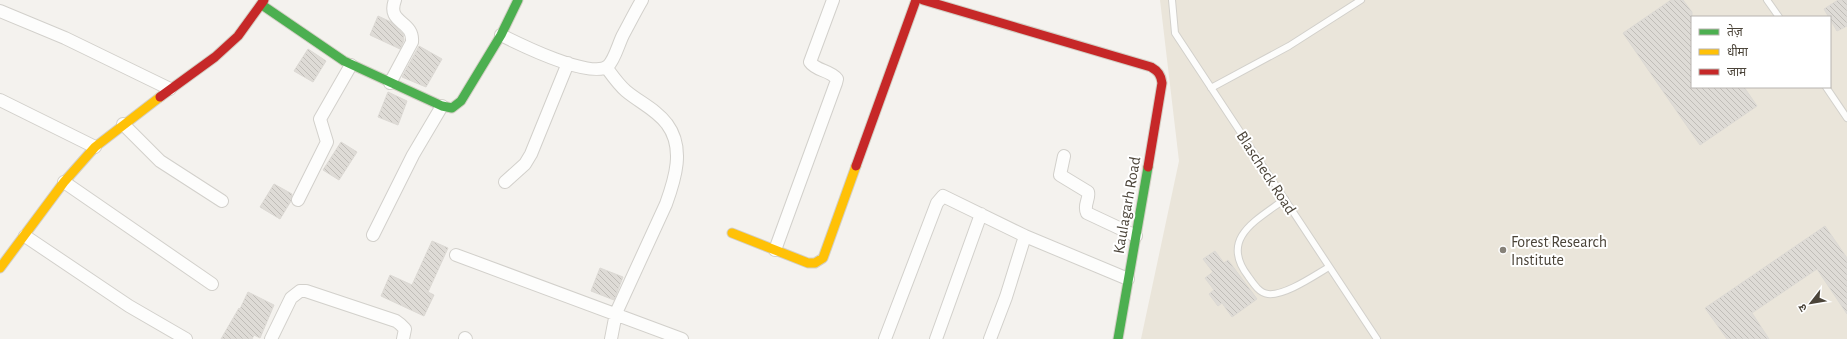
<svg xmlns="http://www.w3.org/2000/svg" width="1847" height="339" font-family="'Alegreya Sans','Noto Sans Devanagari',sans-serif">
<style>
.education{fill:#eae5da;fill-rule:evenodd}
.building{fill:url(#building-back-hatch);stroke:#dcd9d4}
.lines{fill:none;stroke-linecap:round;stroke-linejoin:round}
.lane-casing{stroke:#d2d0cb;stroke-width:8}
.street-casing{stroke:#d2d0cb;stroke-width:14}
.fast-casing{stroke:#d3cfc5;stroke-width:11}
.slow-casing{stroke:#d3cfc5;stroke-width:11}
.jam-casing{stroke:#d3cfc5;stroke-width:11}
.lane{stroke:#fdfdfc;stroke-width:6}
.street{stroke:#fdfdfc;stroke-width:12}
.fast{stroke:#4caf50;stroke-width:9}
.slow{stroke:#ffc107;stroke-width:9}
.jam{stroke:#c62828;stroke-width:9}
.poi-dot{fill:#868178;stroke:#fff;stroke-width:1.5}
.labels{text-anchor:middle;stroke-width:4;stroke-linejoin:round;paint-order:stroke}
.street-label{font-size:16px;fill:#4b4439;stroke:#fff}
.poi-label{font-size:16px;fill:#4b4439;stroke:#fff;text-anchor:start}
</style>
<defs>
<pattern id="building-back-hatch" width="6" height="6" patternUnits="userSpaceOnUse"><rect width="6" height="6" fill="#dedbd6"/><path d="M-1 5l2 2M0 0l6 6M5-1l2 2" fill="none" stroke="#c0bdb8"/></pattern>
</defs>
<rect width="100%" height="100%" fill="#f4f2ee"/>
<path class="education" d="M1160 0H1847V339H1141L1179 161ZM1692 17H1830V87H1692Z"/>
<path class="building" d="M1671 0H1683L1692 12V87H1744L1757 106 1700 145 1623 33Z
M1838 0H1847V26L1837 31 1824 9Z
M378 16 391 22 403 34 404 40 400 49 370 35Z
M419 46 442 59 426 87 402 77Z
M308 49 326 61 313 82 294 71Z
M388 92 407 101 398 125 378 117Z
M341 142 357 152 339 180 323 170Z
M274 184 292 194 291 201 280 219 260 207Z
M1825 226 1847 258V314L1817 269 1752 313 1769 339H1727L1705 308Z
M432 241 448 248 428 292 434 295 424 316 381 296 390 275 412 285Z
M1215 251 1224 263 1228 260 1257 299 1232 317 1222 303 1218 306 1209 294 1214 290 1205 278 1213 272 1203 259Z
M600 268 623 277 614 300 591 291Z
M248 292 274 305 260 338 254 335 252 339H221L239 308 240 309Z"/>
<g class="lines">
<defs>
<path id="lane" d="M1172 0 1175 33 1377 339
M1767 0 1779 17
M1826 87 1847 118
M1211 88 1289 46 1361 0
M1285 199C1257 220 1219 238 1248 276 1253 283 1259 293 1268 294 1285 296 1315 275 1329 267"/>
<path id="street" d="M0 11 65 38 170 89
M501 35C519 44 591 80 608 66 615 59 618 45 623 35 629 24 635 12 642 0
M606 67C612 75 618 84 626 91 639 102 657 110 667 124 685 148 675 179 666 204L616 313 611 339
M390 83 412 42C414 20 386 24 395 0
M0 100 95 147
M123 124 160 161 222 201
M1064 156 1060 175 1088 192C1090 199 1083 205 1087 213L1136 236
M64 182 212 284
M505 182 525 164 531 154 568 63
M298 200 327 142 320 119 351 65
M373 235 413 155 442 106
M25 236 129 306 186 339
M775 250 836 83 837 79C830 70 816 71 810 62L833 0
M456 255 682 339
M465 338 466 339
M271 339 291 298 300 291H306L396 321 400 324 405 329 403 339
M885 339 937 203 943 196 1025 236 1128 279
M936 339 981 214
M990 339 1006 297 1025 236"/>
<path id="fast" d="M262 5 344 61 442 106 452 108 461 101 501 35 518 0
M1118 339 1148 167"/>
<path id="slow" d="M732 233 808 263H815L823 258 856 166
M0 268 64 182 95 147 160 97"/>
<path id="jam" d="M923 0 1151 67C1158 71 1161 75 1162 83L1148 167
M160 97 215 57 238 36 264 0
M856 166 916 0"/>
</defs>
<use href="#lane" class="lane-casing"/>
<use href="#street" class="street-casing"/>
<use href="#fast" class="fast-casing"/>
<use href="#slow" class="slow-casing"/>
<use href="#jam" class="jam-casing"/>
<use href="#lane" class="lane"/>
<use href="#street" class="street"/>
<use href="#fast" class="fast"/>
<use href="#slow" class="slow"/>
<use href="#jam" class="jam"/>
</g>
<circle class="poi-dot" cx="1503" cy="250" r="4"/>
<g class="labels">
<g class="street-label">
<text transform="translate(1267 172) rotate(57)" y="6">Blascheck Road</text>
<text transform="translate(1126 205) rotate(-80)" y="6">Kaulagarh Road</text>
</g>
<g class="poi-label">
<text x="1511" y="247">Forest Research<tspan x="1511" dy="18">Institute</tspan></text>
</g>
</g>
<rect x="1691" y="16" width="140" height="72" fill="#ffffff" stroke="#b7b4b0"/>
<rect x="1699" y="29" width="20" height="6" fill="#4caf50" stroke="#b7b4b0"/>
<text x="1727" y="36" font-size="12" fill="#4b4439">तेज़</text>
<rect x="1699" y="49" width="20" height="6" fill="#ffc107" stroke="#b7b4b0"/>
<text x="1727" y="56" font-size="12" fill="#4b4439">धीमा</text>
<rect x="1699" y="69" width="20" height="6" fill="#c62828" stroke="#b7b4b0"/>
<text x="1727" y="76" font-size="12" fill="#4b4439">जाम</text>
<g transform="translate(1811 303) rotate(239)" stroke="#ffffff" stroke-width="3" paint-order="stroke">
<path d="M0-3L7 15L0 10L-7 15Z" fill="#4b4439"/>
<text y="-6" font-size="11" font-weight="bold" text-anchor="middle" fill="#4b4439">उ</text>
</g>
</svg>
